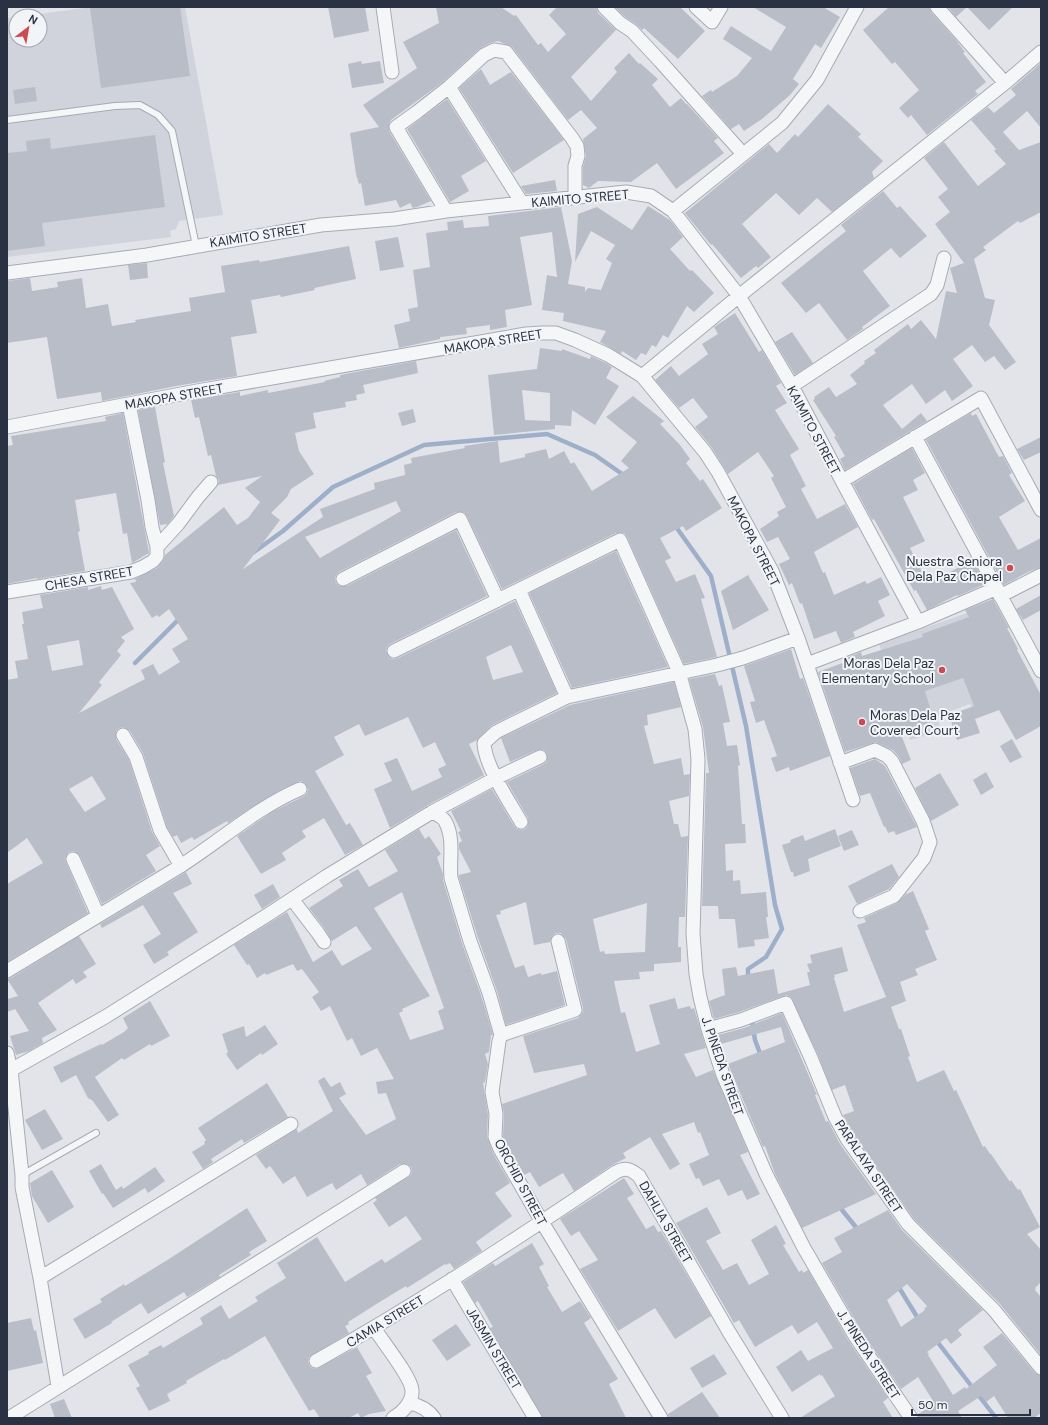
<svg xmlns="http://www.w3.org/2000/svg" width="1048" height="1425" font-family="'DM Sans',sans-serif">
<style>
.built{fill:#d0d3dc}
.lines{fill:none;stroke-linecap:round;stroke-linejoin:round}
.stream{stroke:#9eafc9;stroke-width:4.5}
.building{fill:#b9bdc7;fill-rule:evenodd}
.service-casing{stroke:#a7abb4;stroke-width:8}
.minor-casing{stroke:#a7abb4;stroke-width:15}
.service{stroke:#f5f6f8;stroke-width:6}
.minor{stroke:#f5f6f8;stroke-width:13}
.poi-dot{fill:#cb4b53;stroke:#f2f4f7;stroke-width:1.5}
.labels{text-anchor:middle;stroke-width:4;stroke-linejoin:round;paint-order:stroke}
.street-label{font-size:13px;fill:#2a3142;stroke:#f2f4f7}
.poi-label{font-size:13px;fill:#2a3142;stroke:#f2f4f7;text-anchor:end}
</style>
<rect width="100%" height="100%" fill="#e2e4ea"/>
<path class="built" d="M92 7H185L223 215 179 221 176 229 170 231 171 237 7 257V18L16 17V40H40V16H25Z
M967 613 1011 696 973 709 970 704 937 716 941 732 910 740 879 644Z"/>
<g class="lines">
<path class="stream" d="M674 524 711 576 746 726 775 905 782 929 766 957 748 969V980
M254 552 283 531 333 487 424 445 547 434 595 455 625 476
M135 663 180 618
M752 1021 755 1040 761 1056
M838 1205 859 1231
M898 1286 919 1320
M936 1340 996 1418"/>
</g>
<path class="building" d="M97 7H180L190 76 101 88 90 8Z
M328 7H365L369 31 334 38Z
M436 7H501L514 16 516 15 538 45 541 43 548 52 566 34 549 15 557 7H596L598 13 616 30 571 77 591 101 617 72 614 68 629 53 639 64 640 63 658 79 652 85 670 107 681 98 686 104H687L718 138 714 141 724 153 676 189 657 163 631 182 598 181 589 188 583 185V167L586 156 583 139 597 128 581 110 568 120 512 47 498 41 490 43 479 49 444 81 391 120 389 124V131L431 201 417 207 413 208 410 203 400 208 396 200 365 206 361 183 359 184 356 174 350 133 379 127 363 105 417 68 403 42 439 23Z
M615 7H680L705 31 678 59 644 28 642 30 636 24 625 17Z
M753 7H823L840 17 821 48 815 44 793 79 799 84 790 95 762 119 744 131 739 124 731 129 702 96 711 90 712 92 737 76 752 58 723 39 731 26 771 51 786 27Z
M889 7H929L931 12 956 40 965 52 963 53 986 82 975 91 978 94 927 135 911 115 908 118 899 108 919 90 895 62 892 64 863 30Z
M948 7H967L956 17Z
M967 7H1013L989 30Z
M361 61 362 64 380 61 384 83 352 88 348 64Z
M1041 63V128L1027 111 1003 132 1019 150 1041 142V212L1020 223 1018 221 983 247 986 250 974 259 985 298 995 300 989 325 1016 362 1005 370 994 356 985 362 972 345 953 359 973 386 952 401 945 390 926 404 912 384 883 405 902 429 921 413 927 421 845 470 840 459 845 456 834 437 836 436 813 400 815 399 814 397 829 387 836 397 857 384 850 375 865 363 864 361 876 353 874 350 908 324 911 329 921 320 936 339 946 291 957 293 950 268 964 263 935 224 950 212 938 197 948 189 924 158 944 142 978 186 1006 164 994 151 996 149 971 120 988 107 994 113 1016 95 1011 89Z
M481 69 490 85 511 72 564 140 513 173 459 88Z
M35 87 37 101 15 104 13 90Z
M447 99 486 161 461 176 469 191 450 202 407 129Z
M828 104 861 134 858 137 883 161 872 172 874 178 832 212 817 198 799 215 776 193 742 224 771 257 758 268 756 266 741 278 712 244 711 245 685 213 769 144 777 153 795 134 798 137Z
M155 135 165 207 42 223 45 246 7 251V153L27 151 26 141 50 138 51 149Z
M555 180 557 191 526 194 521 186Z
M883 191 897 208 900 206 927 236 900 258 891 248 863 271 890 306 862 327 863 329 847 340 819 303 806 313 781 283 846 231 841 225Z
M648 206 670 220 683 237 670 249 690 271 692 270 714 293 694 312 687 306 668 338 663 335 656 347 652 345 646 355 641 353 636 360 622 351 621 354 600 342 606 331 563 321 564 313 542 310 547 275 557 277 552 232 520 237 532 305 505 310 507 327 490 330V325L466 328 467 334 440 337V339L399 348 394 325 410 321 408 309 418 307 413 270 430 267 426 233 448 230 447 222 463 220 464 228 489 226 488 216 561 207 572 261 568 284 585 287V292L588 288 601 290 612 263 606 259 615 245 591 231 575 262 578 214 597 207 632 230Z
M398 237 404 267 380 271 375 241Z
M349 246 356 279 314 288 315 290 281 297 280 295 251 300 257 333 231 337 237 376 176 386 102 401 101 392 57 399 47 337 7 343V281L30 278 32 291 58 287 57 282 82 278 86 308 108 304 112 326 136 322 135 320 191 311 189 298 225 292 221 266 259 260 260 262Z
M147 263 148 278 130 280 128 265Z
M735 313 759 352 762 350 781 383 776 386 787 403 775 410 799 449 790 455 806 486 801 489 817 519 845 504 858 527 814 552 823 573 825 572 834 595 865 581 867 584 881 577 890 595 878 601 885 616 853 632 855 637 841 643 836 631 814 639 802 603 800 604 792 583 789 585 779 564 790 559 778 537 767 542 760 529 779 516 777 512 786 507 771 478 774 476 758 452 728 474 712 448 695 427 708 417 693 398 679 408 655 380 671 366 679 376 708 354 702 344 718 334 714 327Z
M792 332 813 363 795 375 775 342Z
M540 348 562 351V349L590 359 591 356 604 362 612 367 606 378 619 386 595 425 572 410 571 426 555 425V429L494 435 488 375 537 369ZM522 390 550 393V421L525 420Z
M416 361 418 373 363 385 365 393 356 395 357 400 345 402 346 407 313 413 316 428 295 433 299 451 314 474 291 489 287 497 271 513 280 520 243 569 323 517 320 509 375 489 374 483 405 475 404 465 412 463 411 458 465 448 464 446 498 441 500 463 525 457V454L546 449 549 459 564 451 571 464 574 462 592 491 629 468 621 461 637 442 606 417 633 396 664 421 660 424 680 445 690 459 686 463 700 481 703 479 722 508 686 531 683 526 660 538 671 558 665 561 676 582 695 574 705 598 701 599 717 657 684 664 627 537 624 533H616L502 589 467 516 464 512H456L339 572 336 575 335 579 336 583 339 586H347L456 530 487 596 390 644 387 647 386 651 389 657 393 659 398 658 515 601 557 693 492 725 477 740 469 744 484 775 428 805 390 828 374 789 392 781 384 763 397 758 412 791 442 777 438 769 446 765 435 742 423 748 408 717 365 736 359 724 334 737 344 755 315 771 346 825 350 823 363 845 345 855 324 818 302 831 306 837 282 853 286 860 261 874 237 836 272 812 304 796 307 793 308 789 305 783 301 781 297 782 280 790 249 809 228 823 227 821 194 840 192 837 181 843 177 835 173 837 167 827 143 753 130 731 123 727 119 728 116 731V739L129 760 152 832 160 846 146 855 156 871 102 904 80 856 74 851 69 852 65 858 66 862 88 913 7 962V884L43 863 27 838 7 853V680L18 678 15 661 28 659 22 624H24L22 612 43 608 40 595 88 587V590L101 586 102 590 112 587 134 629 121 637 125 641 117 651 121 655 99 682 102 685 79 713 145 679 141 670 153 664 159 675 180 662 172 649 188 639 169 609 159 617 157 615 152 618 130 583 136 582 135 579 157 568 163 561 165 555 224 507 237 525 248 518 260 502 245 488 262 476 218 485 219 480 216 476 211 455 208 456 199 417 195 418 191 400 240 392V396L268 390V393L325 382 324 381 340 377V375L361 371ZM396 501 401 511 320 558 305 537ZM79 640 83 665 52 671 47 646ZM511 645 523 672 493 680 486 657ZM92 776 106 799 85 812 69 789Z
M155 407 165 462 163 463 174 516 168 524 160 525 138 410Z
M413 409 416 422 402 426 398 413Z
M123 413 149 553 132 563 127 533 123 534 116 493 75 500 80 531 78 532 85 571 37 579V578L7 584V446L13 445 11 436 106 421 105 417Z
M971 413 972 416 976 414 999 457 1003 456 1012 473 1009 475 1025 501 999 517 1018 550 1041 538V567L1028 572 1004 585 926 440Z
M1041 437V452L1024 460 1017 449Z
M912 448 925 473 913 480 918 490 903 497 925 541 910 548 921 570 929 583 965 564 963 561 971 557 985 584 958 596 957 595 927 610 916 590 914 591 874 519 872 520 853 484Z
M616 551 668 667 572 688 529 593Z
M748 575 769 610 733 630 721 591Z
M1041 595V610L1023 620 1016 609Z
M993 599 1009 628H1007L1018 649 1017 650 1041 695V726L1016 740 999 710 975 719 980 733 957 740 949 715 974 706 963 678 925 691 934 721 900 732 911 760 902 764 899 757 893 750 876 742 845 752 818 672 848 661 847 658 861 652 862 656 923 637 922 634 969 617 965 610Z
M791 649 800 679 803 678 830 756 790 771 789 767 776 772 771 758 777 756 764 720 756 723 750 702 755 701 744 666Z
M715 674 719 686 722 685 730 722 723 723 727 746 737 745 740 765 738 766 742 824H745L746 843 725 844 726 871 733 870V881L740 880 741 894 766 892 768 917H766L769 938 754 940 755 946 738 948 735 919H719L718 906H702L706 773H709L703 727 689 679Z
M674 682 681 707 647 715 648 725 644 726 654 764 681 758 684 775 690 774 689 796 669 801 674 824H678L681 837 688 836 685 917H679L678 947H681V962L654 964V971L639 972 640 979 614 981 621 1013 625 1012 636 1052 660 1044 649 1005 675 998 678 1009 690 1006 691 1009 694 1008 706 1048 684 1054 696 1077 713 1070 748 1152 740 1155 760 1194 747 1200 742 1190 728 1196 719 1179 703 1186 699 1178 696 1179 689 1164 709 1155 700 1132 698 1133 694 1122 662 1134 680 1164 670 1170 650 1137 623 1153 626 1158 612 1165 574 1191 563 1173 539 1187 530 1172 524 1175 507 1145 503 1136 504 1114 502 1104 587 1075 584 1064 534 1073 523 1036 578 1018 583 1012V1008L566 939 561 933H556L552 936 550 942 534 945 526 902 500 911 501 914 496 915 515 968 524 965 528 977 541 973V975L557 971 565 1005 506 1025 497 991 478 938 459 877V875L471 872 459 849V843L462 841 458 832 461 831 451 811 492 789 514 826 517 829 521 830 525 829 528 826V818L507 782 544 764 547 761V754L544 750H537L510 762 501 738 570 705ZM647 903 645 952 605 954 604 951 600 952 593 919Z
M1012 739 1022 757 1010 763 1000 746Z
M875 759 885 766 917 827 896 835 894 831 888 833 885 826 884 827 870 793 860 796 850 768Z
M986 772 994 787 981 795 973 780Z
M940 773 959 805 931 821 915 788Z
M419 829 425 839 429 836 441 854 437 857 443 874V880L462 943 481 995 493 1035H491L489 1052 485 1054 488 1064 485 1082 483 1083 488 1115 487 1137 493 1153 510 1183 495 1193 512 1216 476 1242 482 1251 454 1269 450 1263 446 1265 445 1264 407 1288 406 1286 378 1303 348 1322 349 1324 345 1326 349 1333 309 1357 308 1361 309 1365 312 1368 316 1369 357 1347 372 1373 366 1376 386 1411 369 1414 361 1418 358 1413 349 1418H320L314 1409 309 1411 265 1336 225 1360 224 1359 186 1381 187 1383 167 1394 170 1401 149 1411 136 1388 140 1386 128 1365 149 1354 148 1352 161 1345 163 1348 203 1324 200 1318 221 1305 229 1319 258 1301 255 1297 286 1278 277 1263 317 1237 345 1282 382 1259 385 1263 422 1239 406 1216 389 1227 373 1203 377 1200 375 1198 411 1175 412 1171 411 1167 407 1164H400L367 1185 361 1174 336 1190 332 1183 307 1197 295 1176 283 1184 270 1166 266 1169 256 1155 297 1129 298 1133 333 1111 318 1081 324 1077 331 1087 340 1082 346 1094 339 1098 366 1135 396 1119 386 1093 378 1094 376 1082 394 1079 377 1048 361 1056 352 1038 347 1041 330 1006 321 1011 312 997 319 992 302 969 297 971 293 964 266 975 265 973 257 978 249 964 247 965 234 945 287 912 313 962 332 950 342 966 372 949 356 926 332 941 325 929 309 908 343 886 339 880 358 869 369 887 398 871 385 850ZM402 892 444 1008 438 1011 444 1029 410 1040 399 1013 403 1011 402 1009 430 996 374 908Z
M835 829 841 846 808 859 810 871 794 877 793 872H791L782 845 791 842 790 840 803 835 805 841Z
M852 830 859 845 844 851 838 836Z
M892 864 899 877 889 889 857 904 848 886Z
M186 872 192 884 173 893 198 932 167 952 169 955 154 964 143 945 161 934 143 905 102 928 100 924Z
M273 884 280 897 262 909 254 895Z
M913 891 929 929 925 931 937 960 915 969 918 975 900 982 906 1001 891 1007 899 1029H901L910 1056 908 1057 917 1082 944 1070 954 1091 956 1090 983 1147 985 1146 990 1154H991L1010 1182 1011 1180 1018 1190 1020 1189 1040 1227 1027 1234 1041 1250V1282L1035 1288 1036 1289 1035 1290 1041 1297V1355L1000 1304 914 1219 854 1135 843 1115 854 1111 845 1085 832 1090 818 1055 791 997 787 995 783 996 739 1012 714 1019 709 1001 725 995 722 969 736 967 738 976 774 969 778 994 810 985 807 972H810L807 964 812 963 810 955 842 947 848 971 834 975 835 977 834 978 844 1012 886 997 857 925 866 922 864 918 897 903 907 893V894Z
M79 936 96 964 83 972 87 977 76 984 73 979 38 1003 57 1030 42 1038 43 1043 29 1051 16 1055 10 1036 29 1031 15 1009 7 1012V999L18 996 7 979 11 978Z
M150 1001 170 1036 151 1046 150 1044 124 1060 122 1058 95 1077 119 1115 108 1122 92 1100 88 1098 76 1075 61 1083 53 1067 101 1044 102 1045 124 1032 128 1028 123 1018Z
M782 1013 817 1095H815L826 1122 828 1121 840 1144 876 1194 802 1228 775 1174 765 1146 763 1147 728 1064 785 1042 781 1027 721 1044 718 1035 744 1028Z
M265 1025 278 1044 262 1055 261 1053 237 1070 226 1054 228 1052 222 1034 244 1026 246 1037Z
M267 1083 288 1117 244 1143 242 1139 211 1159 213 1162 203 1169 192 1152 205 1144 204 1142 206 1140 198 1128Z
M45 1109 63 1139 42 1150 25 1120Z
M101 1164 116 1190 122 1186 123 1189 155 1167 165 1181 148 1193 145 1188 113 1208 103 1193 102 1194 89 1171Z
M52 1170 74 1207 48 1223 32 1196 30 1183Z
M624 1178 634 1194 627 1198 646 1229 654 1225 658 1232 661 1231 711 1316 675 1339 655 1308 618 1331 580 1269 598 1260 579 1231 571 1236 560 1219Z
M707 1207 721 1233 706 1241 723 1270 737 1263 749 1285 769 1274 751 1240 776 1225 786 1244 783 1245 799 1272 802 1270 803 1273 808 1270 848 1340 888 1398 883 1402 893 1418H800L835 1396 822 1375 820 1376V1374L792 1392 776 1367 801 1350 808 1361 833 1348 817 1322 798 1334 792 1325 755 1347 739 1320 734 1323 676 1223Z
M247 1208 267 1241 249 1252 251 1255 219 1275 220 1277 187 1297 184 1292 148 1314 141 1303 111 1322 112 1323 85 1339 73 1319 102 1302 100 1299 124 1284 125 1286 169 1259Z
M888 1210 902 1230 983 1310 958 1330 962 1335 951 1344 946 1338 927 1352 929 1354 928 1355 953 1395 965 1387 966 1389 997 1365 983 1347 1002 1333 1035 1373 1041 1376V1413L1034 1418H1008L994 1396 986 1402 981 1396 958 1411 962 1418H919L918 1414 935 1404 918 1377 901 1389 862 1332 822 1263 842 1252 834 1238ZM907 1284 927 1306 924 1309 925 1310 901 1327 887 1300Z
M532 1243 544 1264 539 1267 549 1286 547 1287 562 1312 580 1301 591 1318 584 1323 618 1379 609 1384 626 1418H543L490 1328 493 1327 478 1301 475 1303 463 1282 493 1263 495 1266Z
M31 1318 34 1331 36 1330 43 1363 7 1371V1323Z
M456 1324 471 1345 447 1361 432 1340Z
M714 1354 727 1374 702 1388 690 1368Z
M702 1392 720 1418H669L668 1414Z
M64 1399 72 1418H55L50 1404Z"/>
<g class="lines">
<defs>
<path id="service" d="M7 120 115 106 140 105 158 115 172 131 196 246
M22 1175 96 1133"/>
<path id="minor" d="M383 7 392 72
M604 7 620 23 632 31 660 61 743 154
M696 7 712 22 721 7
M937 7 1005 83
M449 87 522 203
M446 211 396 127 417 112 449 87 484 55 494 50 506 52 572 138 577 146 578 156 575 166V196
M673 211 782 123 817 80 857 7
M7 273 147 255 321 225 394 219 446 211 626 192 651 196 673 211 739 296 792 386 842 481 918 622
M642 376 739 296 1005 83 1041 52
M792 386 931 294 937 285 944 258
M7 427 197 391 526 334 542 333H556L575 340 608 355 642 376 705 452 718 472 772 571 798 638 853 800
M915 437 1041 671
M842 481 981 398 1041 510
M157 547 178 524 198 497 211 482
M343 579 460 519 498 600
M519 590 567 697
M7 592 131 572 143 567 153 561 157 556V547L152 527 148 500 129 404
M1000 596 1041 575
M394 651 620 540 679 672 695 729 698 759 693 934 696 974 700 997 708 1029 723 1075 766 1174 804 1248 855 1336 911 1418
M807 664 918 622 997 588
M123 735 136 757 160 830 181 866
M840 763 875 750 887 756 892 761 923 821 930 842 924 858 894 896 860 911
M432 812C436 814 443 817 445 821 455 839 449 860 451 878L470 941 489 993 501 1035 499 1041 492 1092 496 1114 495 1137 500 1149 542 1222 661 1418
M521 822C509 801 485 766 484 743L496 732 567 697 717 665 743 658 798 638
M73 859 98 915
M292 899 318 933 324 942
M7 971C64 936 122 902 179 867 220 841 256 808 300 789
M708 1029 741 1020 786 1003 811 1058 835 1117 847 1139 908 1224 994 1310 1041 1368
M501 1035 575 1010 558 941
M7 1053 11 1070 22 1175V1187L40 1278 58 1386
M11 1070 105 1017 269 914 327 876 432 812 496 778 540 757
M40 1278 291 1124
M452 1279 535 1418
M374 1328C383 1342 411 1377 412 1390 413 1402 402 1413 393 1418
M316 1361C419 1303 518 1238 616 1172 626 1167 630 1169 639 1176L729 1332 782 1418
M409 1403C419 1405 428 1409 434 1418
M9 1418 404 1171"/>
</defs>
<use href="#service" class="service-casing"/>
<use href="#minor" class="minor-casing"/>
<use href="#service" class="service"/>
<use href="#minor" class="minor"/>
</g>
<g class="poi-dot">
<circle cx="1010" cy="568" r="4"/>
<circle cx="942" cy="670" r="4"/>
<circle cx="862" cy="722" r="4"/>
</g>
<g class="labels">
<g class="street-label">
<text transform="translate(580 198) rotate(-5)" y="5">KAIMITO STREET</text>
<text transform="translate(258 235) rotate(-9)" y="5">KAIMITO STREET</text>
<text transform="translate(493 341) rotate(-9)" y="5">MAKOPA STREET</text>
<text transform="translate(174 396) rotate(-10)" y="5">MAKOPA STREET</text>
<text transform="translate(814 430) rotate(62)" y="5">KAIMITO STREET</text>
<text transform="translate(754 541) rotate(63)" y="5">MAKOPA STREET</text>
<text transform="translate(89 578) rotate(-10)" y="5">CHESA STREET</text>
<text transform="translate(723 1066) rotate(71)" y="5">J. PINEDA STREET</text>
<text transform="translate(869 1166) rotate(56)" y="5">PARALAYA STREET</text>
<text transform="translate(521 1182) rotate(62)" y="5">ORCHID STREET</text>
<text transform="translate(666 1222) rotate(60)" y="5">DAHLIA STREET</text>
<text transform="translate(385 1321) rotate(-31)" y="5">CAMIA STREET</text>
<text transform="translate(494 1348) rotate(59)" y="5">JASMIN STREET</text>
<text transform="translate(869 1354) rotate(57)" y="5">J. PINEDA STREET</text>
</g>
<g class="poi-label">
<text x="1002" y="566">Nuestra Seniora<tspan x="1002" dy="15">Dela Paz Chapel</tspan></text>
<text x="934" y="668">Moras Dela Paz<tspan x="934" dy="15">Elementary School</tspan></text>
<text x="870" y="720" text-anchor="start">Moras Dela Paz<tspan x="870" dy="15">Covered Court</tspan></text>
</g>
</g>
<rect width="1048" height="1425" fill="none" stroke="#2a3142" stroke-width="16"/>
<g transform="translate(28 28) rotate(31)"><circle r="19" fill="#f2f4f7" stroke="#a2a6af"/>
<path d="M0-3L7 15L0 10L-7 15Z" fill="#cb4b53"/>
<text y="-6" font-size="11" font-weight="bold" text-anchor="middle" fill="#2a3142">N</text>
</g>
<path d="M912 1409v6h118v-6" fill="none" stroke="#2a3142" stroke-width="2"/>
<text x="918" y="1409" font-size="12" fill="#2a3142" stroke="#f2f4f7" stroke-width="3" paint-order="stroke">50 m</text>
</svg>
